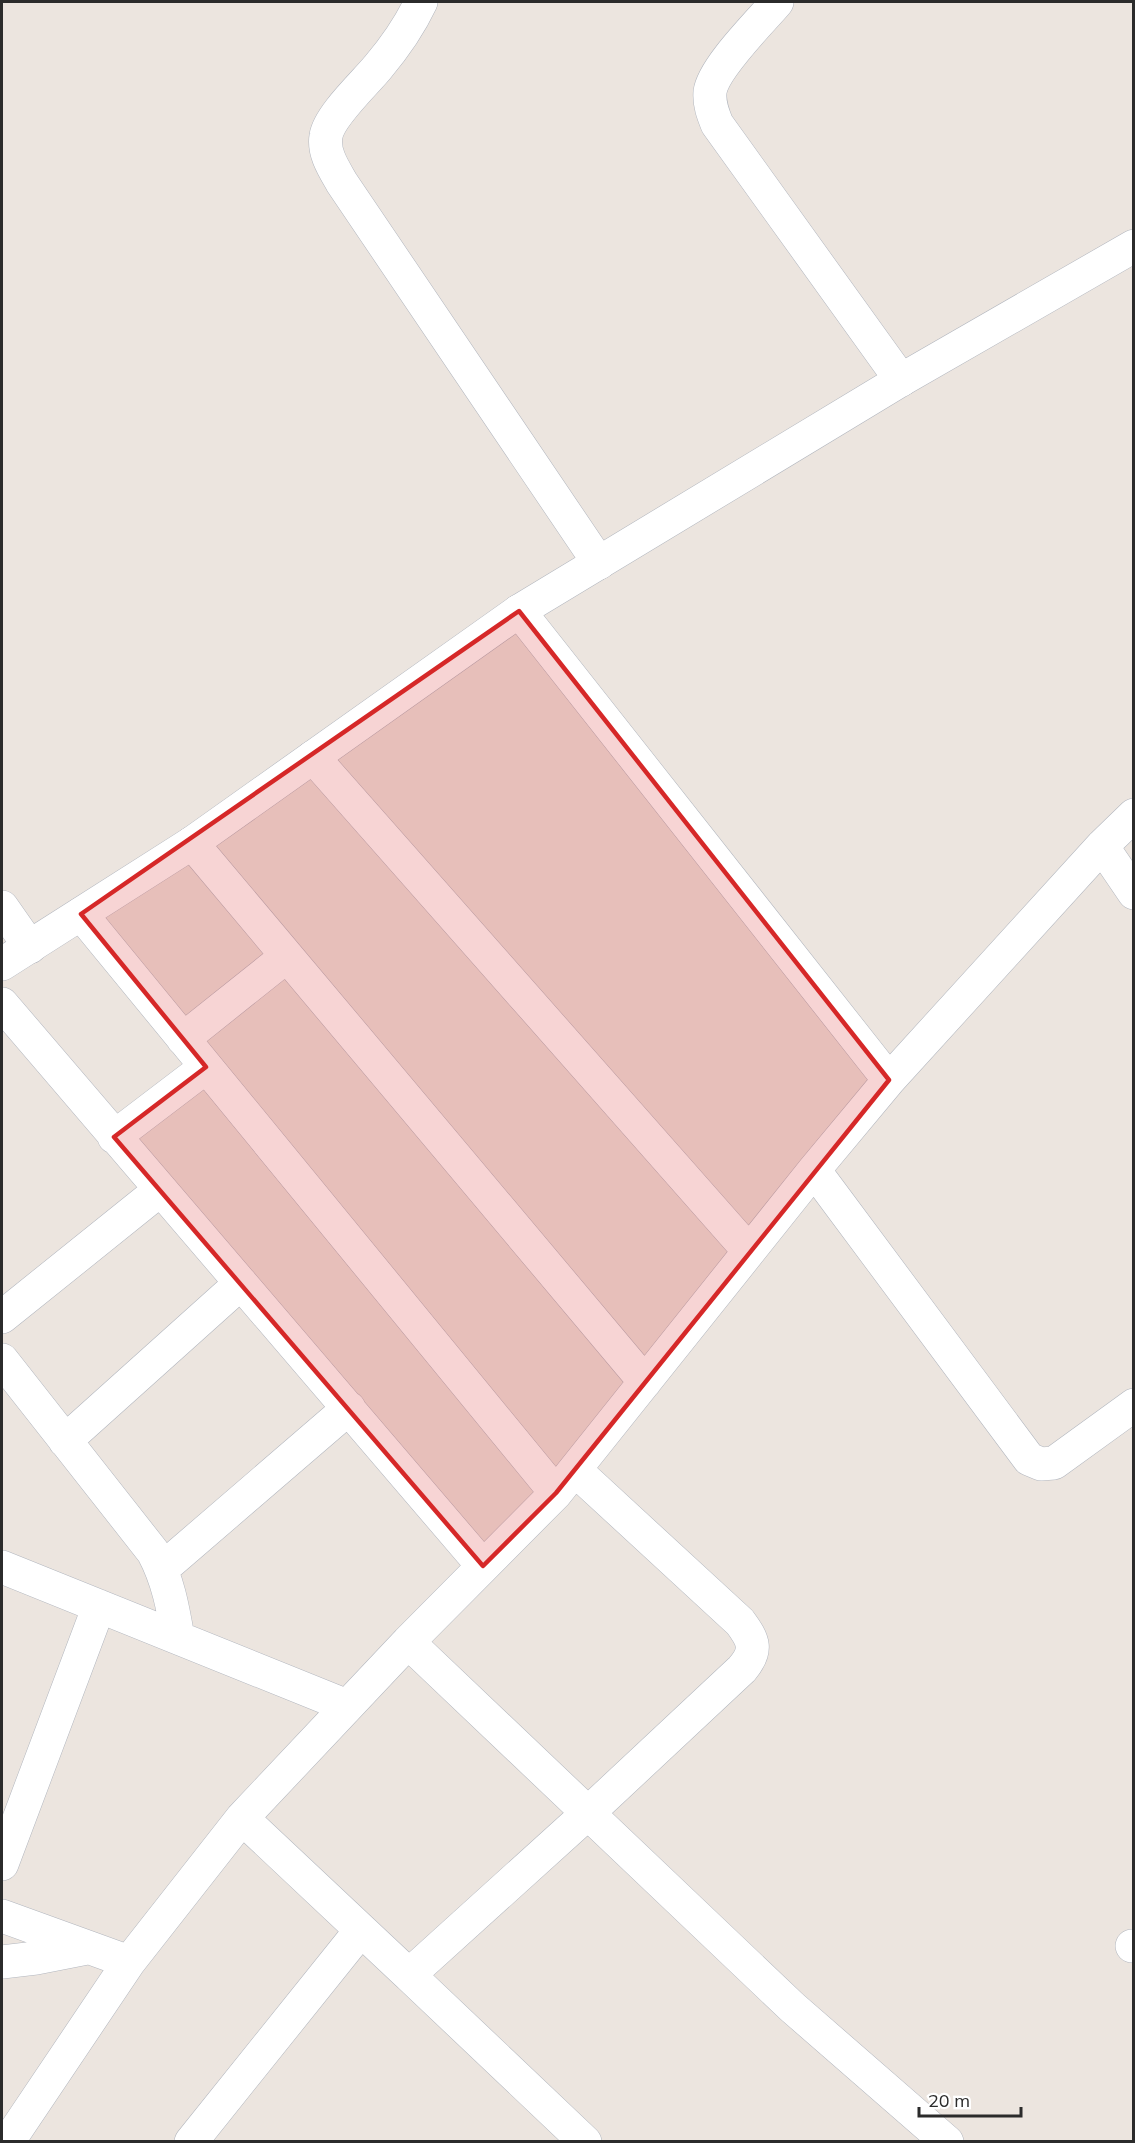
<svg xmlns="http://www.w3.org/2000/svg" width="1135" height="2143" font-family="Mulish,sans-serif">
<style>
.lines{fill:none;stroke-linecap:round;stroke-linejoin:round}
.minor-casing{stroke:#b2b6be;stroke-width:34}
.tertiary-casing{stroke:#b2b6be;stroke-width:34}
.minor{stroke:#fff;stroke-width:33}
.tertiary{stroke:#fff;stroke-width:33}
.marked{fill:#d62828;fill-opacity:0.2;stroke:#d62828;stroke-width:4.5;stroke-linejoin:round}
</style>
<rect width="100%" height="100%" fill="#ece5df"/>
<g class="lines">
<defs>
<path id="minor" d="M421 2C410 25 395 47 378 67 365 83 329 116 326 136 323 153 334 169 342 183L599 563
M777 2C761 21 713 68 710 92 709 104 713 114 717 124L901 380
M519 611 889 1080
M313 757 749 1251
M192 843 645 1382
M1102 846 1134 893
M2 907 30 947
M81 914 556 1493
M2 1004 483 1566
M183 1039 287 956
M114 1137 206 1067
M814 1170 1029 1459 1041 1464 1054 1463 1134 1405
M2 1317 160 1190
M2 1360 153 1552C168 1580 173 1608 178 1638
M65 1441 241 1283
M575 1470 740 1622C754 1641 758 1650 742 1669L588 1813 409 1975 585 2142
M2 1567 347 1706
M162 1569 349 1408
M408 1642 792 2007 947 2142
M242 1818 409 1975
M2 1864 99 1606
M2 1916 129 1962
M1132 1946H1134
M2 1962 36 1958 87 1948
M8 2142 129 1962 242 1818 408 1642 556 1493 814 1170 889 1080 1102 846 1134 815
M191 2142 361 1930"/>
<path id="tertiary" d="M2 964 192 843 519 611 901 380 1134 246"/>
</defs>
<use href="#minor" class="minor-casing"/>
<use href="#tertiary" class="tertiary-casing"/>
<use href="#minor" class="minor"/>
<use href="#tertiary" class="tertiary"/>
</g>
<path class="marked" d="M519 611 889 1080 556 1493 483 1566 114 1137 206 1067 81 914Z"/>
<rect width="1135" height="2143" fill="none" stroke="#2b2b2b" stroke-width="6"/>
<path d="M919 2107v9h102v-9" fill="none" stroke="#2b2b2b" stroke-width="3"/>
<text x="928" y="2107" font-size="18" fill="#2b2b2b" stroke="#ffffff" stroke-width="4.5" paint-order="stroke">20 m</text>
</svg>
